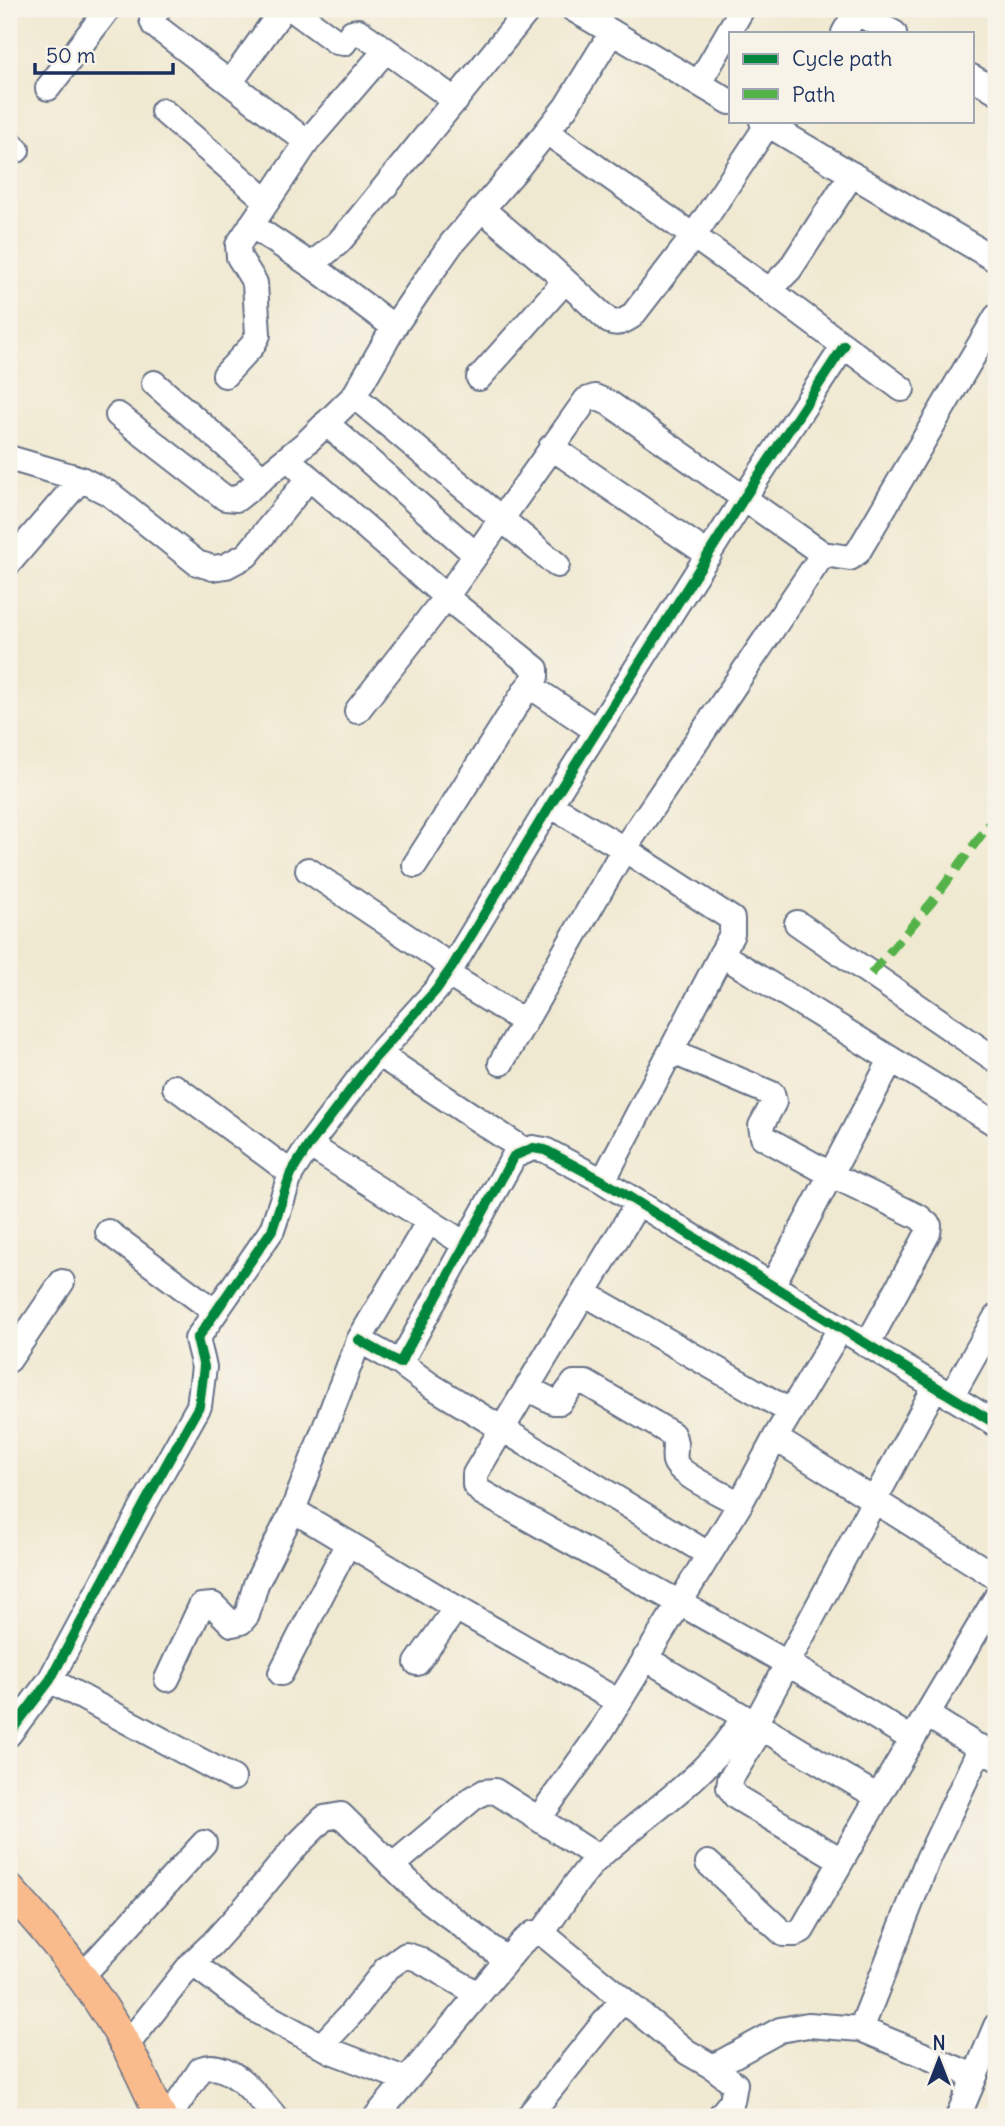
<svg xmlns="http://www.w3.org/2000/svg" width="1005" height="2126" font-family="Delius,sans-serif">
<style>
.lines{fill:none;stroke-linecap:round;stroke-linejoin:round}
.minor-casing{stroke:#667086;stroke-width:28}
.major-casing{stroke:#667086;stroke-width:33}
.minor{stroke:#fff;stroke-width:24}
.major{stroke:#fabb8c;stroke-width:30}
.quiet{stroke:#55b248;stroke-width:9;stroke-dasharray:18 9;stroke-linecap:butt}
.cycleway-casing{stroke:#f7f3e8;stroke-width:15}
.cycleway{stroke:#00873e;stroke-width:10}
</style>
<rect width="100%" height="100%" fill="#f7f3e8"/>
<filter id="ink" filterUnits="userSpaceOnUse"><feTurbulence type="fractalNoise" baseFrequency=".0143" numOctaves="2"/><feDisplacementMap in="SourceGraphic" scale="14" xChannelSelector="R" yChannelSelector="G"/><feConvolveMatrix kernelMatrix="1 2 1 2 8 2 1 2 1" color-interpolation-filters="sRGB"/></filter>
<filter id="wash" filterUnits="userSpaceOnUse"><feTurbulence type="fractalNoise" baseFrequency=".00686" numOctaves="4" result="noise"/><feDisplacementMap in="SourceGraphic" scale="28" xChannelSelector="R" yChannelSelector="G"/><feGaussianBlur stdDeviation="1.57" result="paint"/><feColorMatrix in="noise" values="0 0 0 0 0 0 0 0 0 0 0 0 0 0 0 0 0 1.4 0 .05"/><feComposite in="paint" operator="in"/></filter>
<g filter="url(#wash)">
<rect width="100%" height="100%" fill="#f0e9d1"/>
</g>
<g filter="url(#ink)">
<g class="lines">
<defs>
<path id="minor" d="M158 9 152 19 154 25 307 142
M292 9 337 42 344 43 352 32 358 31 386 50
M573 9 730 102
M850 9 894 33
M844 33 856 12
M972 77 996 91
M230 83 283 9
M699 83 742 9
M48 88 108 9
M163 111 267 201
M762 121 996 260
M547 132 769 290 790 269 852 174
M9 142 17 150
M482 209 550 267 609 321C618 325 624 321 632 316L693 237 768 124
M251 225 311 265 394 327
M311 265 338 243 358 220 529 9
M769 290 902 389
M225 375 252 346 258 335 255 283 239 257 238 245 307 142 386 50 456 101
M479 378 565 281
M154 383 263 478
M354 396 557 565
M118 415 225 498 237 499 307 442 354 396 394 327 431 273 452 243 516 170 566 107 612 32
M326 423 476 555
M551 447 709 555
M9 458 81 479 110 494 197 563 213 568 226 566 247 555 309 478
M298 468 446 597 536 669V677L527 688
M9 563 81 479
M357 711 446 597 586 400 595 397 609 403 823 554 850 558 858 552 996 317
M550 805 624 849 732 919V934L603 1181
M415 865 527 688 536 690 597 731
M308 870 452 967
M797 923 996 1060
M721 954 996 1124
M447 974 525 1022
M671 1051 772 1094 774 1102 761 1126 763 1137 832 1175 919 1217 929 1226 928 1233 867 1345
M374 1059H386L524 1150
M501 1063 624 849 823 554
M175 1087 291 1173
M309 1145 465 1244
M638 1203 475 1474V1485L481 1492 787 1663 912 1739
M108 1232 214 1311
M772 1286 891 1060
M584 1293 791 1412
M359 1340 400 1363 514 1156 533 1148 545 1150 603 1181 996 1424
M9 1360 62 1282
M400 1363 430 1385 708 1554
M527 1388 554 1402H560L574 1383H586L672 1434C678 1444 673 1451 675 1461 679 1475 727 1496 740 1504
M951 1397 996 1317
M775 1438 996 1577
M293 1510 456 1608
M645 1658 878 1797 996 1598
M417 1663 456 1608 619 1702
M281 1673 348 1543
M167 1679 201 1606 213 1605 232 1624 241 1622 247 1615 256 1584 293 1510 359 1340 429 1221
M50 1680 233 1778
M927 1715 996 1758
M755 1724 935 1387
M762 1727 730 1780 729 1787 736 1797 841 1860
M9 1734 50 1680 146 1501 199 1406 204 1367 197 1339 272 1230 291 1173 309 1145 374 1059 436 990 452 967 550 805 744 498 844 346
M539 1818 600 1733 740 1504 775 1438 840 1329
M708 1863 784 1934H795L802 1930 878 1797
M392 1866 472 1799 484 1792 495 1791 598 1857
M542 1933C558 1911 581 1872 601 1855 653 1808 707 1779 744 1717
M192 1963 252 2008 331 2051 407 2080
M81 1977 204 1843
M861 2029 928 1859 981 1747
M126 2046 192 1963 212 1944 248 1904 297 1845 324 1818 341 1815 423 1896 507 1960
M321 2046 350 2015 386 1969 406 1955 418 1959 478 1994
M713 2067 735 2084 732 2101 719 2117
M169 2117 201 2069C229 2058 259 2098 275 2117
M376 2117 522 1942 534 1933H542L687 2052 713 2067 780 2030 808 2025 861 2029 974 2076
M528 2117 623 1999
M958 2117 996 2026"/>
<path id="major" d="M9 1889C52 1936 94 1988 125 2044 139 2068 149 2093 161 2117"/>
</defs>
<use href="#minor" class="minor-casing"/>
<use href="#major" class="major-casing"/>
<use href="#minor" class="minor"/>
<use href="#major" class="major"/>
<path class="quiet" d="M871 974 932 902 996 815"/>
<defs>
<path id="cycleway" d="M359 1340 400 1363 514 1156 533 1148 545 1150 603 1181 996 1424
M9 1734 50 1680 146 1501 199 1406 204 1367 197 1339 272 1230 291 1173 309 1145 374 1059 436 990 452 967 550 805 744 498 844 346"/>
</defs>
<use href="#cycleway" class="cycleway-casing"/>
<use href="#cycleway" class="cycleway"/>
</g>
</g>
<rect width="1005" height="2126" fill="none" stroke="#f7f3e8" stroke-width="35"/>
<rect x="729" y="32" width="245" height="91" fill="#f7f3e8" stroke="#9fa5b1" stroke-width="2"/>
<rect x="743" y="54" width="35" height="10" fill="#00873e" stroke="#9fa5b1" stroke-width="2"/>
<text x="792" y="66" font-size="21" fill="#1b2f5e">Cycle path</text>
<rect x="743" y="89" width="35" height="10" fill="#55b248" stroke="#9fa5b1" stroke-width="2"/>
<text x="792" y="102" font-size="21" fill="#1b2f5e">Path</text>
<g transform="translate(939 2060)" stroke="#f7f3e8" stroke-width="5" paint-order="stroke">
<path d="M0-5L12 26L0 18L-12 26Z" fill="#1b2f5e"/>
<text y="-10" font-size="19" font-weight="bold" text-anchor="middle" fill="#1b2f5e">N</text>
</g>
<path d="M35 63v10h138v-10" fill="none" stroke="#1b2f5e" stroke-width="3.5"/>
<text x="46" y="63" font-size="21" fill="#1b2f5e" stroke="#f7f3e8" stroke-width="5" paint-order="stroke">50 m</text>
</svg>
